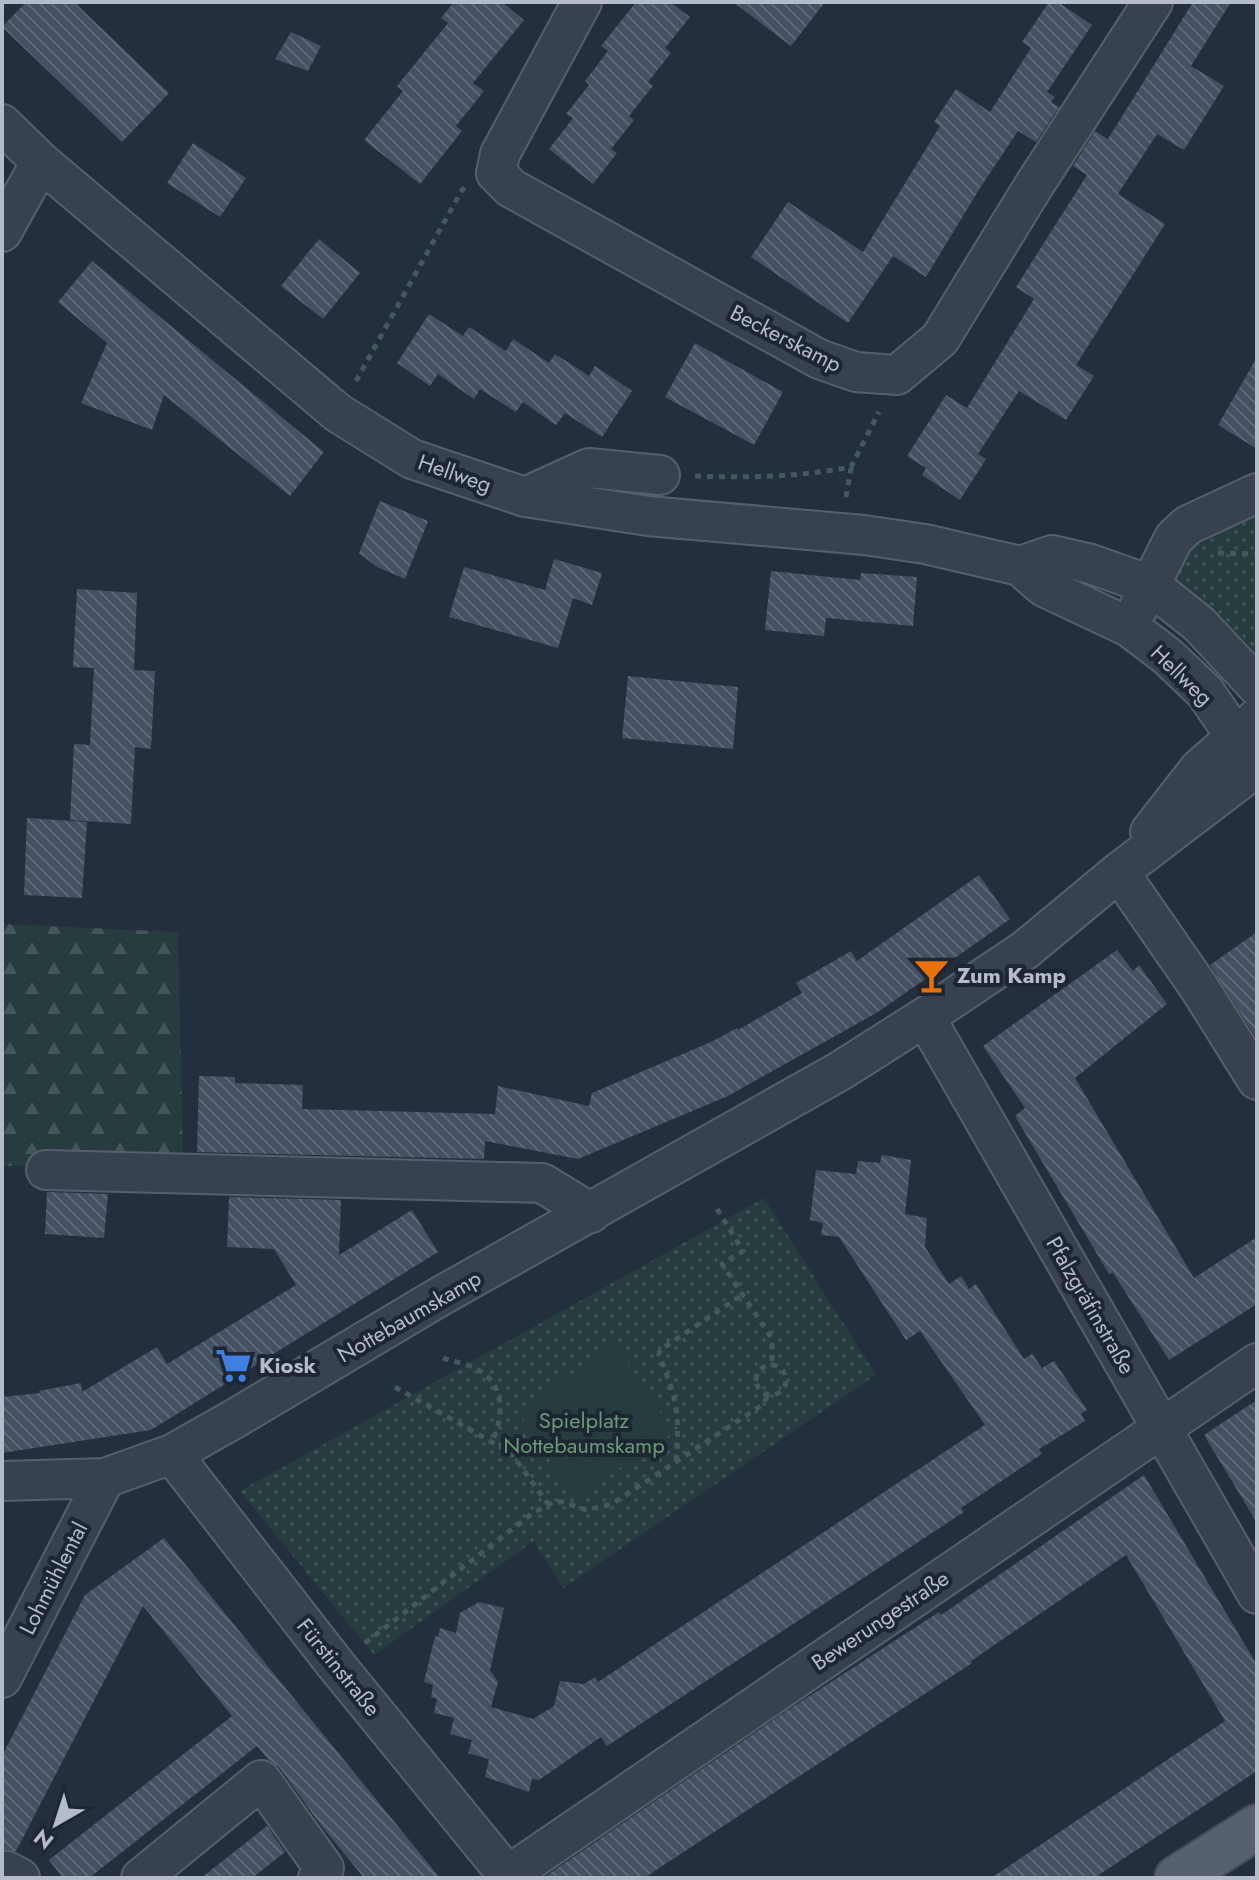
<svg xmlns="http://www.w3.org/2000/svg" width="1259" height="1880" font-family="Jost,sans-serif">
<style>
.grass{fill:url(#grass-dots)}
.forest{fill:url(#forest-firs)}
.garden{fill:#263c3f}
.building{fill:url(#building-back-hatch)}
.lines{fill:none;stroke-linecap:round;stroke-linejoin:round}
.minor-casing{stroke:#565f6c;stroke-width:42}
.major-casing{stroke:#414a57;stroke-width:48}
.path{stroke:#44595c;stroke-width:5;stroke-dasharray:6 6;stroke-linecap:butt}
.minor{stroke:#38414e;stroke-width:38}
.major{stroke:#56606e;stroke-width:44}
.labels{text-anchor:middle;stroke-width:8;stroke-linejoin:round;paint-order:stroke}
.street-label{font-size:22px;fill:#b4bcc9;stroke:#1d2633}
.poi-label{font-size:22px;font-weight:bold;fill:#b4bcc9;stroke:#1d2633;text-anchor:start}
.park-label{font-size:22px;fill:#6b9a76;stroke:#1d2633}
</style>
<defs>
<pattern id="grass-dots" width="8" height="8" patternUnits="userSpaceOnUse" patternTransform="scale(2)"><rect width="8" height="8" fill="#263c3f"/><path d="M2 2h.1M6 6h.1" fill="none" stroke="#435659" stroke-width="1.8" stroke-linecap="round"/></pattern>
<pattern id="forest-firs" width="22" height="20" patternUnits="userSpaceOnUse" patternTransform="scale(2)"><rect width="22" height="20" fill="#263c3f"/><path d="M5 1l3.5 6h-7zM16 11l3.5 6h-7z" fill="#435659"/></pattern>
<pattern id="building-back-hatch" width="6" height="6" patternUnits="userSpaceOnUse" patternTransform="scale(2)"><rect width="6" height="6" fill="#455162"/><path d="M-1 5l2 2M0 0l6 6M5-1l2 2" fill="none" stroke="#5d6877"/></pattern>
</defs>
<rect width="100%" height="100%" fill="#242f3e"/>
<path class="grass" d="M1257 498V682L1154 584 1166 554Z
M764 1198 876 1375 563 1588 534 1541 374 1655 240 1491Z"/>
<path class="forest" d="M2 924 178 932 183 1163 2 1166Z"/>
<path class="garden" d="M616 1344 674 1432 574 1498 517 1410Z"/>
<path class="building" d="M26 2H74L169 93 122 142 2 27Z
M454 2H502L524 20 473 83 484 91 456 126 462 131 420 184 364 140 403 91 397 86 448 23 441 18Z
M636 2H670L690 17 665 48 671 53 648 82 653 86 629 116 634 120 611 149 617 153 593 184 549 149 573 118 566 114 589 85 585 81 608 51 601 46Z
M733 2H825L791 46Z
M1049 2H1058L1092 25 1047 92 1055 97 1051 102 1059 107 1036 142 1018 131 980 188 926 277 893 256 848 323 751 257 788 202 863 252 940 126 934 122 956 89 990 112 1031 48 1022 42Z
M1193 2H1231L1191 66 1224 86 1184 150 1157 134 1118 194 1165 224 1076 365 1094 376 1066 420 1019 391 978 454 986 459 960 500 922 475 926 468 907 456 946 395 967 408 1034 299 1016 287 1087 175 1073 166 1095 131 1108 139Z
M291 32 321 46 308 71 275 59Z
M193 143 246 178 220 217 167 183Z
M319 239 360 273 323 319 281 286Z
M92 261 324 452 290 496 164 395 152 430 81 403 107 343 58 302Z
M429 314 463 336 469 327 506 351 513 339 549 363 555 354 589 376 595 366 632 391 602 437 565 413 556 425 523 402 516 412 480 389 474 399 438 374 430 386 397 363Z
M695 343 783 392 754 445 665 397Z
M1257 357V449L1218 425Z
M380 501 428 521 405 579 377 567 359 553Z
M554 559 602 573 592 605 573 598 558 648 449 617 464 567 545 590Z
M771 571 860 580 861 573 917 577 913 626 826 618 824 636 765 630Z
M77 589 137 593 134 670 155 671 151 749 135 747 131 824 70 820 74 744 90 745 94 668 73 667Z
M628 676 738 687 733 749 622 738Z
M27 818 87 822 82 898 24 895Z
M979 875 1010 919 931 975 878 1012 728 1096 578 1159 485 1141 484 1159 197 1152 199 1076 235 1077V1083L303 1085 302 1109 495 1114 498 1086 589 1106 592 1093 713 1041 737 1028 738 1030 802 993 796 983 851 951 857 961Z
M1257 932V1039L1210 965Z
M1117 950 1133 971 1139 965 1167 1004 1075 1078 1194 1278 1257 1237V1304L1169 1360 1113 1273 1109 1274 1015 1116 1025 1108 983 1046Z
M882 1155 911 1160 905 1214 927 1218 925 1247 949 1284 961 1276 969 1289 976 1284 1024 1359 1032 1354 1042 1368 1054 1361 1087 1410 1081 1414 1085 1421 1039 1449 1042 1454 961 1508 964 1512 607 1746 601 1737 539 1780 532 1779 529 1792 485 1777 489 1759 468 1753 472 1740 450 1734 454 1718 434 1713 437 1699 431 1697 433 1685 424 1682 435 1636 438 1637 440 1628 456 1633 460 1613 479 1602 504 1608 490 1670 498 1682 491 1707 533 1719 554 1706 560 1681 584 1684 595 1677 598 1682 985 1425 920 1331 906 1340 839 1237 821 1235 823 1223 810 1220 816 1170 856 1174 858 1161 880 1163Z
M47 1192 108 1194 104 1238 45 1234Z
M229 1197 341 1200 339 1255 412 1210 438 1252 151 1430 2 1453V1397L40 1393 39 1391 81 1383 82 1392 157 1347 167 1364 296 1285 274 1249 227 1247Z
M1257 1400V1523L1204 1435Z
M1144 1475 1257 1665V1771L1094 1878H991L1225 1721 1126 1555 971 1661 972 1663 644 1878H543L788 1710 939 1612 941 1615Z
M164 1538 210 1595 440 1878H364L320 1824 279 1767 268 1759 257 1746 89 1878H63L49 1860 232 1716 143 1606 16 1851 2 1850V1756L85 1595Z
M267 1826 285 1852 252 1878H201Z"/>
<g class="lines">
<defs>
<path id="minor" d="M582 2 500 154 496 173 511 188 819 359 856 372 897 375 940 339 1033 187 1153 2
M2 124 41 162 338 413 412 459 525 497 648 516 864 535 925 544 1020 566 1044 587 1129 627 1167 656 1205 692 1256 767
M2 232 41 162
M525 497 589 468 660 475
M1020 566 1052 555 1091 564 1150 585 1199 624 1257 686
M1139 607 1174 538 1188 525 1257 493
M1150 832 1199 769 1257 718
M1119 872 1200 989 1257 1080
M925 1017 1257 1594
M46 1170 542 1183 591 1213
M172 1454 336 1665 510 1878
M2 1481 105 1478 172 1454 234 1419 439 1297 840 1071 925 1017 1025 950 1119 872 1257 767
M2 1678 105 1478
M7 1871 20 1878
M141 1878 261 1780 324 1868 318 1878
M504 1878 1257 1363"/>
<path id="major" d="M1177 1878 1257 1827"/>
</defs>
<use href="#minor" class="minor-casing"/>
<use href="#major" class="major-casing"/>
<path class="path" d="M356 381 462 190 465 188
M695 476C748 478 799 477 851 467L879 412
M846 497 851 468
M1218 553 1257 554
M717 1209 743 1251 722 1264 769 1334 772 1341V1365
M443 1358C454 1362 470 1364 480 1371 506 1387 503 1418 492 1442
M756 1380a15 15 0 1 1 30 0a15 15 0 1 1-30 0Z
M395 1387 511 1453 548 1504
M676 1461C680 1415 677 1398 659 1355L660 1350 742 1295
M365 1643 533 1513 553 1502H563L586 1510 612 1504 762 1405 768 1395"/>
<use href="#minor" class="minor"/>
<use href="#major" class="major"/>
</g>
<defs>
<symbol id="bar-bare" viewBox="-9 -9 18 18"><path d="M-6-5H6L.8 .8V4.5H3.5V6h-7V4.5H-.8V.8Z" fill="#e8710a" stroke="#1d2633" stroke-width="2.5" paint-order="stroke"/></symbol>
<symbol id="supermarket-bare" viewBox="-9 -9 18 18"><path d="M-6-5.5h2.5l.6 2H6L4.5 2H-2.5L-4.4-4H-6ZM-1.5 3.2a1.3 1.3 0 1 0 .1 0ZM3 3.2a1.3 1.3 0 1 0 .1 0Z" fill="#3f7fe0" stroke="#1d2633" stroke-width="2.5" paint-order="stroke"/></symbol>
</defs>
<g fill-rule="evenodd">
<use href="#bar-bare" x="906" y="950" width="51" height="51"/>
<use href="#supermarket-bare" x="208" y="1340" width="51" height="51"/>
</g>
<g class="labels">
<g class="street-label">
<text transform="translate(786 338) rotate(27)" y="8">Beckerskamp</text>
<text transform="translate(455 473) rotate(19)" y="8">Hellweg</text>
<text transform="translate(1182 675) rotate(44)" y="8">Hellweg</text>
<text transform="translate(1091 1305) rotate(60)" y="8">Pfalzgräfinstraße</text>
<text transform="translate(409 1316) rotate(-30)" y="8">Nottebaumskamp</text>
<text transform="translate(53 1578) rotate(-63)" y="8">Lohmühlental</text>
<text transform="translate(880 1620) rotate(-34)" y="8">Bewerungestraße</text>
<text transform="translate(339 1667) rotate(51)" y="8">Fürstinstraße</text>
</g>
<g class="poi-label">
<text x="957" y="983">Zum Kamp</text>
<text x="259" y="1373">Kiosk</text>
</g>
<g class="park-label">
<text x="584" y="1428">Spielplatz<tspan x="584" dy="25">Nottebaumskamp</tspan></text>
</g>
</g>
<rect width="1259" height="1880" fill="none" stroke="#b4bcc9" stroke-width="8"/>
<g transform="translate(56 1824) rotate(219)" stroke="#1d2633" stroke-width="6" paint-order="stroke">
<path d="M0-6L14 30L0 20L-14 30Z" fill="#b4bcc9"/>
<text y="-12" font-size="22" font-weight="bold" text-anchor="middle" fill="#b4bcc9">N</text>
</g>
</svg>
